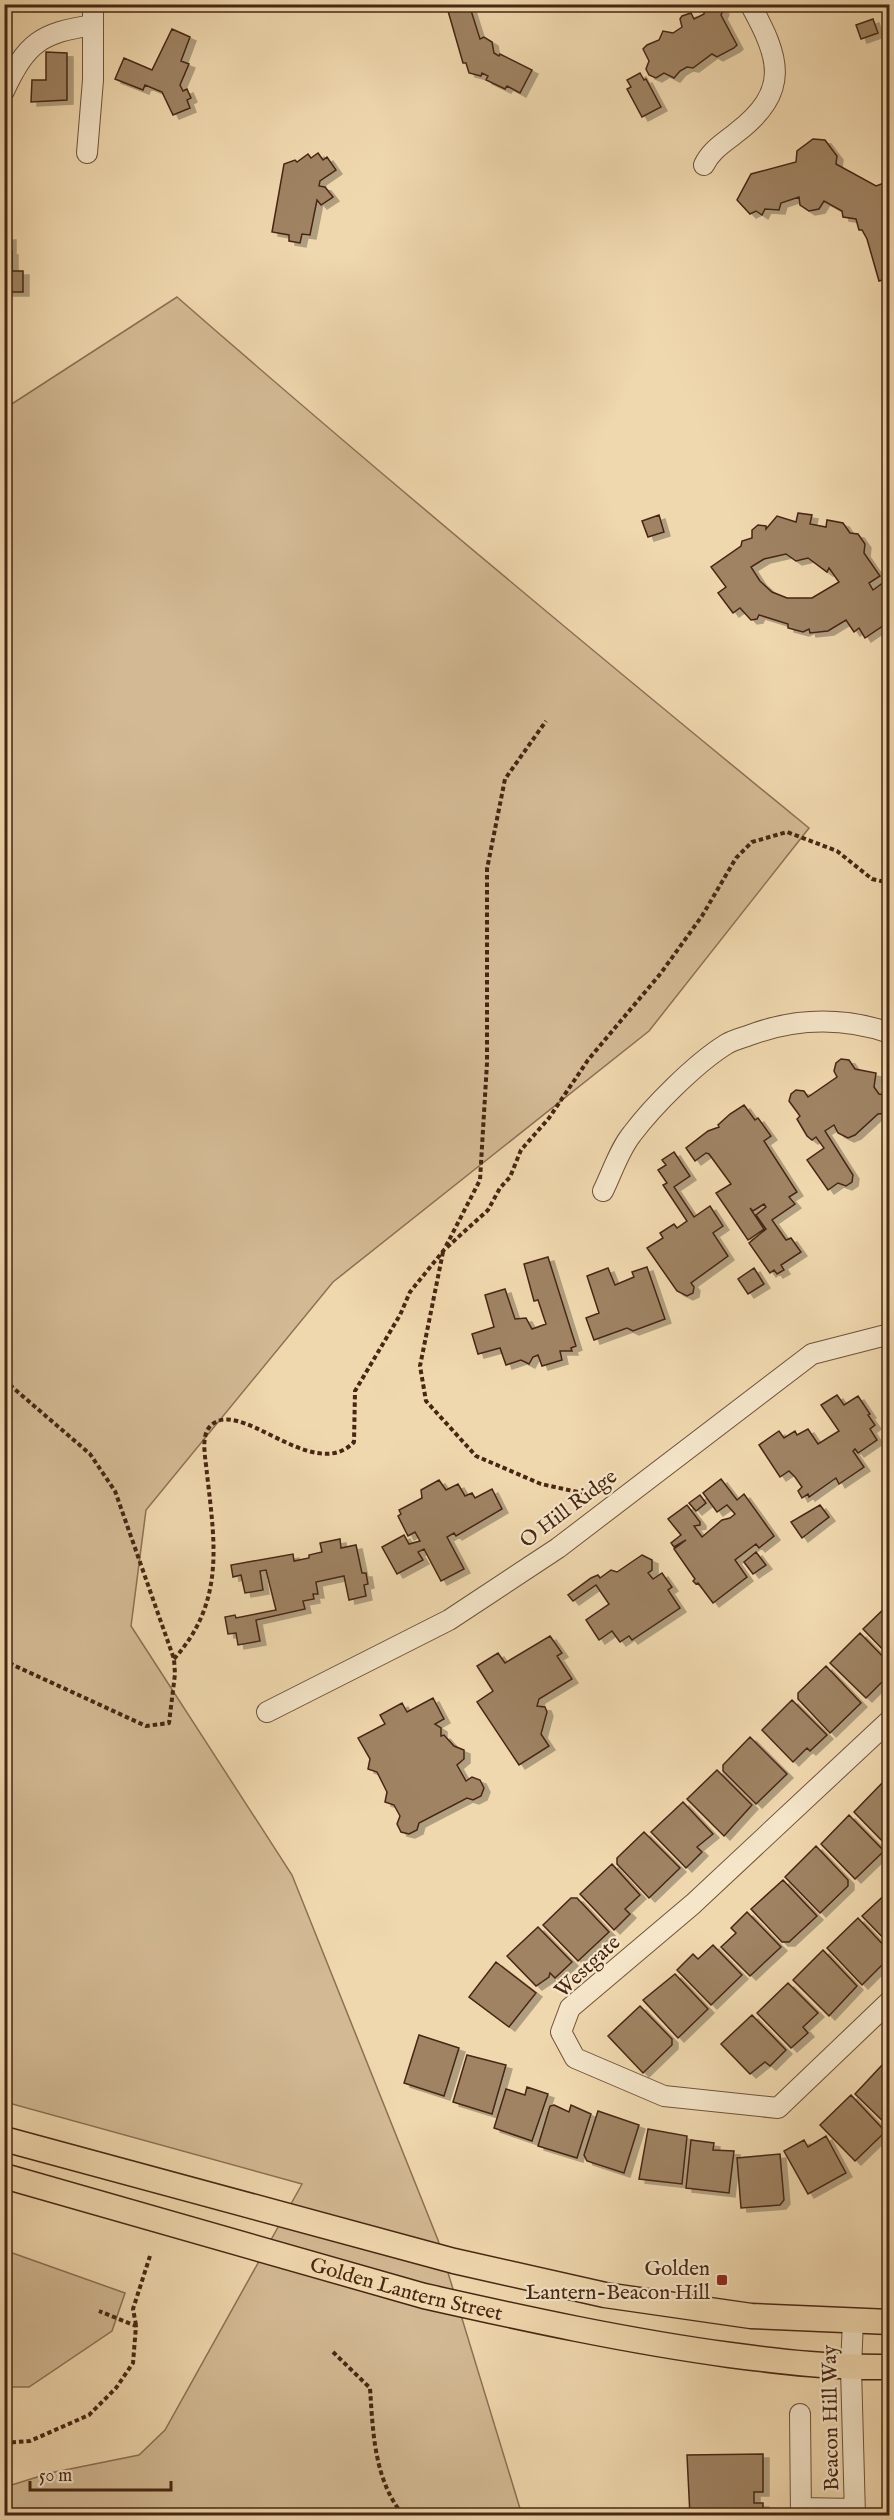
<svg xmlns="http://www.w3.org/2000/svg" width="894" height="2520" font-family="'IM FELL English',serif">
<style>
.green{fill:#d3ba94;stroke:#8d7054;stroke-width:1.5}
.building{fill:#9f8364;stroke:#472613;stroke-width:1.5;fill-rule:evenodd;filter:url(#shadow)}
.lines{fill:none;stroke-linecap:round;stroke-linejoin:round}
.minor-casing{stroke:#71523a;stroke-width:22}
.major-casing{stroke:#472613;stroke-width:27}
.path{stroke:#472613;stroke-width:4;stroke-dasharray:4.5 3;stroke-linecap:butt}
.minor{stroke:#f5e6ca;stroke-width:20}
.major{stroke:#f0d8ae;stroke-width:24}
.poi-dot{fill:#8f2418;stroke:#f5e6ca;stroke-width:2}
.labels{text-anchor:middle;stroke-width:4.5;stroke-linejoin:round;paint-order:stroke}
.street-label{font-size:21px;fill:#472613;stroke:#f5e6ca}
.poi-label{font-size:21px;fill:#472613;stroke:#f5e6ca;text-anchor:end}
</style>
<defs>
<filter id="shadow"><feDropShadow dx="6" dy="4" stdDeviation="0" flood-color="#0004"/></filter>
</defs>
<rect width="100%" height="100%" fill="#f0d8ae"/>
<filter id="stains"><feTurbulence type="fractalNoise" baseFrequency=".00333" numOctaves="4"/><feColorMatrix values="0 0 0 0 .2 0 0 0 0 .09 0 0 0 0 .02 0 0 0 .5 -.17"/></filter>
<radialGradient id="worn" r=".72"><stop offset=".6" stop-color="#630" stop-opacity="0"/><stop offset="1" stop-color="#630" stop-opacity=".3"/></radialGradient>
<path class="green" d="M177 297C384 478 596 654 809 828L649 1031 333 1282 146 1510 131 1626 292 1875 438 2240 522 2515H5V2487L50 2473 139 2455 165 2430 302 2184 5 2102 4 409Z
M4 2250 125 2293 112 2331 29 2387H5Z"/>
<path class="building" d="M446 4H469L480 39 484 37 492 42 494 53 499 56 500 54 532 70 520 93 507 86 505 89 486 80 488 76 482 73 481 76 469 73 466 63H463Z
M720 4 723 11 721 15 737 45 734 48 717 57 712 54 693 68 687 67 680 71 674 78 664 73 656 78 649 75 646 69 649 61 643 49 647 45 659 40 663 31 673 33 682 27 680 19 682 16 691 13 694 19 704 14 705 5Z
M873 19 878 33 861 39 856 25Z
M172 29 190 37 181 61 189 64 180 85 183 91 187 89 191 98 187 100 190 108 173 115 162 92 145 85 143 90 115 79 124 58 152 70Z
M46 52 67 53V100L31 102 32 80H46Z
M640 73 644 80 646 79 661 107 642 117 627 89 631 87 627 80Z
M813 139 825 140 837 156 836 164 876 186 884 183 890 186V278L879 281 867 239 862 230H859L856 219 843 217 842 211 824 201 819 209 809 211 800 205 799 197 781 203 779 210 765 209 762 215 756 211 750 214 737 200 751 174 796 162 797 151Z
M318 153 323 160 327 157 336 170 320 181 319 186 325 187 333 197 321 205 317 200 310 235 302 234 300 243 289 241V235L272 232 284 164 295 160 297 162 308 154 311 158Z
M4 236H10V251H12V270L9 271H23V292H4Z
M798 513 812 515 810 524 826 527 827 520 843 523 850 533 858 534 865 544 864 553 880 576 869 583 873 590 884 582 890 590V621L865 638 859 628 854 632 846 620 828 631 810 633 809 629 803 632 788 628V624L759 615 757 619 751 620 740 608 733 613 718 593 726 587 711 567 741 546 742 541 752 538V530L758 525 766 526V529L777 516 796 522ZM786 554 796 561 808 558 827 572 829 568 839 582 812 598H787L772 592 760 581 751 567 764 559Z
M659 515 664 532 648 537 642 521Z
M841 1059 849 1060 855 1069 876 1073 874 1087 879 1094 890 1096V1113L878 1114 855 1135 848 1138 838 1133 834 1125 825 1131 853 1175 852 1182 846 1186 838 1183 828 1190 807 1160 824 1148 816 1137 812 1140 807 1136 797 1119 800 1116 789 1101 791 1094 796 1090 804 1091 808 1097 837 1077 834 1071 836 1063Z
M744 1105 755 1120 758 1118 771 1136 764 1141 797 1192 789 1197 795 1204 772 1220 786 1240 791 1238 801 1252 781 1265 784 1270 777 1274 774 1270 770 1273 749 1243 766 1229 756 1215 766 1207 764 1204 753 1211 750 1208 764 1229 748 1240 716 1193 731 1184 709 1154 706 1153 695 1161 686 1148 708 1131 719 1127 718 1125 730 1114Z
M674 1152 690 1176 674 1187 694 1217 710 1206 723 1226 713 1233 728 1256 691 1283 694 1287 693 1293 687 1296 677 1291 647 1248 663 1238 660 1233 674 1224 677 1228 687 1221 663 1185 667 1183 658 1170 666 1165 662 1160Z
M548 1257 576 1346 571 1348 572 1351H560L562 1360 542 1366 538 1355 533 1357 529 1364 521 1360 506 1365 500 1348 478 1354 472 1334 494 1327 485 1295 505 1289 515 1319 526 1318 532 1329 546 1324 538 1300 534 1301 524 1264Z
M647 1267 665 1319 633 1331 627 1328 594 1340 586 1318 599 1313 587 1276 608 1268 615 1285 634 1277 632 1272Z
M754 1268 764 1284 748 1294 738 1279Z
M837 1395 844 1405 858 1396 870 1414 868 1415 875 1425 870 1429 877 1440 858 1453 855 1449 853 1451 864 1467 839 1484 836 1478 809 1497 808 1494 802 1498 798 1491 802 1487 795 1477 789 1471 780 1477 759 1445 779 1431 784 1438 795 1431 797 1435 808 1429 818 1444 839 1431 821 1405Z
M721 1479 737 1500 744 1494 774 1536 759 1548 756 1544 735 1560 747 1577 713 1603 698 1583 696 1584 693 1581 695 1579 674 1549 686 1540 674 1547 671 1543 681 1535 668 1519 687 1505 700 1522V1525L694 1526 702 1537 722 1520 730 1518 735 1514 727 1505 717 1512 703 1493Z
M439 1480 446 1490 458 1484 465 1496 472 1493 475 1498 492 1489 502 1509 456 1536 454 1533 447 1537 464 1569 441 1581 424 1549 418 1552 423 1560 397 1574 382 1547 404 1535 409 1544 420 1541 415 1532 408 1536 398 1516 401 1514 399 1510 422 1498 421 1490Z
M700 1495 706 1503 696 1511 689 1503Z
M820 1505 829 1517 802 1538 791 1522Z
M340 1539 341 1548 356 1545 362 1573H366L368 1584 364 1585 366 1596 349 1600 344 1576 316 1582 318 1594H313L314 1599 303 1601 305 1609 256 1620 260 1641 238 1645 236 1633 228 1634 225 1617 235 1615 236 1618 276 1610 266 1570 260 1571 263 1590 245 1593 241 1575 233 1577 231 1565 293 1554 294 1561 309 1558V1555L322 1552 320 1543Z
M756 1552 766 1565 753 1574 744 1562Z
M642 1555 652 1560V1570L648 1573 653 1579 662 1573 672 1587 668 1590 680 1608 632 1640 629 1636 620 1642 612 1631 599 1640 586 1620 609 1604 596 1585 573 1601 568 1595 591 1578 598 1575 600 1578 611 1570 617 1572Z
M890 1603V1657L863 1629Z
M860 1633 890 1664V1674L866 1698 830 1663Z
M550 1636 562 1653 557 1656 572 1679 539 1699 537 1706 545 1707 547 1712 541 1734 549 1746 519 1765 477 1702 493 1691 477 1666 498 1653 505 1663Z
M826 1666 861 1703 830 1733 798 1699V1693Z
M433 1698 444 1719 435 1724 441 1728V1736L444 1735 454 1746 464 1750V1759L457 1765 466 1781 472 1777 480 1780 484 1788 481 1796 473 1800 467 1798 419 1823 417 1830 409 1834 401 1832 397 1824 400 1816 394 1805 385 1802 387 1792 377 1772 368 1769 370 1759 358 1738 385 1724 380 1715 402 1703 407 1712Z
M792 1700 827 1735 810 1751 807 1748 793 1762 762 1730Z
M750 1737 787 1774 756 1804 723 1771V1765Z
M717 1770 752 1805 724 1836 687 1799Z
M884 1781 890 1787 888 1847 854 1812Z
M683 1802 713 1834 697 1847 702 1852 686 1868 651 1832Z
M849 1815 884 1851 855 1879 821 1844Z
M644 1832 680 1868 649 1898 617 1864V1858Z
M816 1846 848 1880V1886L820 1913 785 1877Z
M612 1864 640 1895 625 1909 630 1914 614 1930 580 1894Z
M783 1880 817 1916 789 1942H782L751 1909Z
M890 1890V1945L862 1916Z
M571 1898H577L609 1932 578 1961 543 1925Z
M747 1912 781 1947 750 1976 721 1947 736 1933 731 1928Z
M858 1918 890 1952V1957L862 1985 827 1948Z
M538 1927 572 1962 555 1978 550 1973 549 1977 536 1986 507 1956Z
M713 1945 742 1975 711 2005 677 1970 693 1954 698 1959Z
M823 1950 857 1986 829 2016 793 1980Z
M496 1962 536 1993 509 2027 469 1997Z
M675 1974 708 2009 678 2038 643 2000Z
M788 1983 818 2013 803 2027 808 2033 791 2048 757 2013Z
M640 2006 672 2039V2045L643 2073 608 2036Z
M752 2015 786 2050 770 2066 765 2062 750 2074 721 2044Z
M419 2035 459 2048 444 2096 404 2083Z
M467 2055 506 2065 492 2114 453 2102Z
M883 2064 890 2070V2128L855 2094Z
M527 2087 548 2094 532 2141 494 2128 506 2089 525 2095Z
M851 2095 883 2129V2134L855 2161 820 2125Z
M554 2105 569 2112 571 2105 591 2114 577 2158 538 2146 550 2106Z
M598 2111 639 2125 624 2173 587 2161 584 2155Z
M648 2129 687 2136 682 2184 639 2179Z
M826 2136 846 2173 808 2194 784 2151 804 2140 808 2147Z
M691 2140 714 2143 713 2150 734 2151 729 2193 686 2188Z
M780 2154 784 2200 780 2205 741 2208 737 2158Z
M763 2454V2492H754V2503H763V2516H690L687 2455Z"/>
<g class="lines">
<defs>
<path id="minor" d="M4 91C27 42 41 33 93 25
M87 153 93 80V4
M704 165C711 150 724 143 736 133 791 91 780 58 750 4
M603 1191C612 1173 619 1150 632 1134 653 1106 695 1064 725 1045 732 1040 742 1038 750 1035 796 1018 843 1017 890 1033
M267 1712 449 1620 558 1548 812 1354 890 1334
M890 1720 693 1904 570 2008 561 2032 575 2058 664 2096 778 2108 890 2001
M853 2320 851 2368 855 2516
M800 2414 801 2516
M801 2508 855 2509"/>
<g id="major">
<path d="M4 2139 454 2261 605 2295 751 2316 890 2322"/>
<path id="s1" d="M4 2176 424 2296C526 2319 627 2341 730 2355 783 2362 836 2368 890 2367"/>
</g>
</defs>
<use href="#minor" class="minor-casing"/>
<use href="#major" class="major-casing"/>
<path class="path" d="M446 1246 480 1180 487 1063V869L505 779 546 721
M443 1252 420 1366 426 1401 476 1456 541 1484 596 1496
M4 1380 90 1454 115 1491 174 1659 175 1674 169 1723 146 1726 13 1665 4 1658
M174 1659C225 1602 215 1544 207 1474 206 1461 201 1440 208 1429 235 1390 312 1486 354 1442L355 1391 400 1315 410 1292 444 1250 488 1210 500 1188 510 1177 521 1150 549 1118 588 1060 661 973 702 916 736 858 752 842 787 832 837 851 872 879 890 883
M136 2325 133 2309 150 2256
M333 2352 370 2388C373 2432 374 2481 404 2516
M4 2443 30 2441 89 2415 116 2388 133 2363 136 2326 99 2311"/>
<use href="#minor" class="minor"/>
<use href="#major" class="major"/>
</g>
<rect class="poi-dot" x="716" y="2274" width="12" height="12" rx="3"/>
<g class="labels">
<g class="street-label">
<text transform="translate(568 1508) rotate(-37)" y="7">O Hill Ridge</text>
<text transform="translate(587 1966) rotate(-43)" y="7">Westgate</text>
<text dy="7" stroke="none"><textPath href="#s1" startOffset="418">Golden Lantern Street</textPath></text>
<text transform="translate(830 2418) rotate(-91)" y="7">Beacon Hill Way</text>
</g>
<g class="poi-label">
<text x="710" y="2275">Golden<tspan x="710" dy="24">Lantern-Beacon Hill</tspan></text>
</g>
</g>
<rect width="894" height="2520" fill="none" stroke="#f0d8ae" stroke-width="24"/>
<rect x="6" y="6" width="882" height="2508" fill="none" stroke="#472613" stroke-width="3"/>
<rect x="12" y="12" width="870" height="2496" fill="none" stroke="#472613" stroke-width="1.5"/>
<path d="M30 2481v9h141v-9" fill="none" stroke="#472613" stroke-width="3"/>
<text x="39" y="2481" font-size="18" fill="#472613" stroke="#f5e6ca" stroke-width="4.5" paint-order="stroke">50 m</text>
<rect width="100%" height="100%" filter="url(#stains)"/>
<rect width="100%" height="100%" fill="url(#worn)"/>
</svg>
